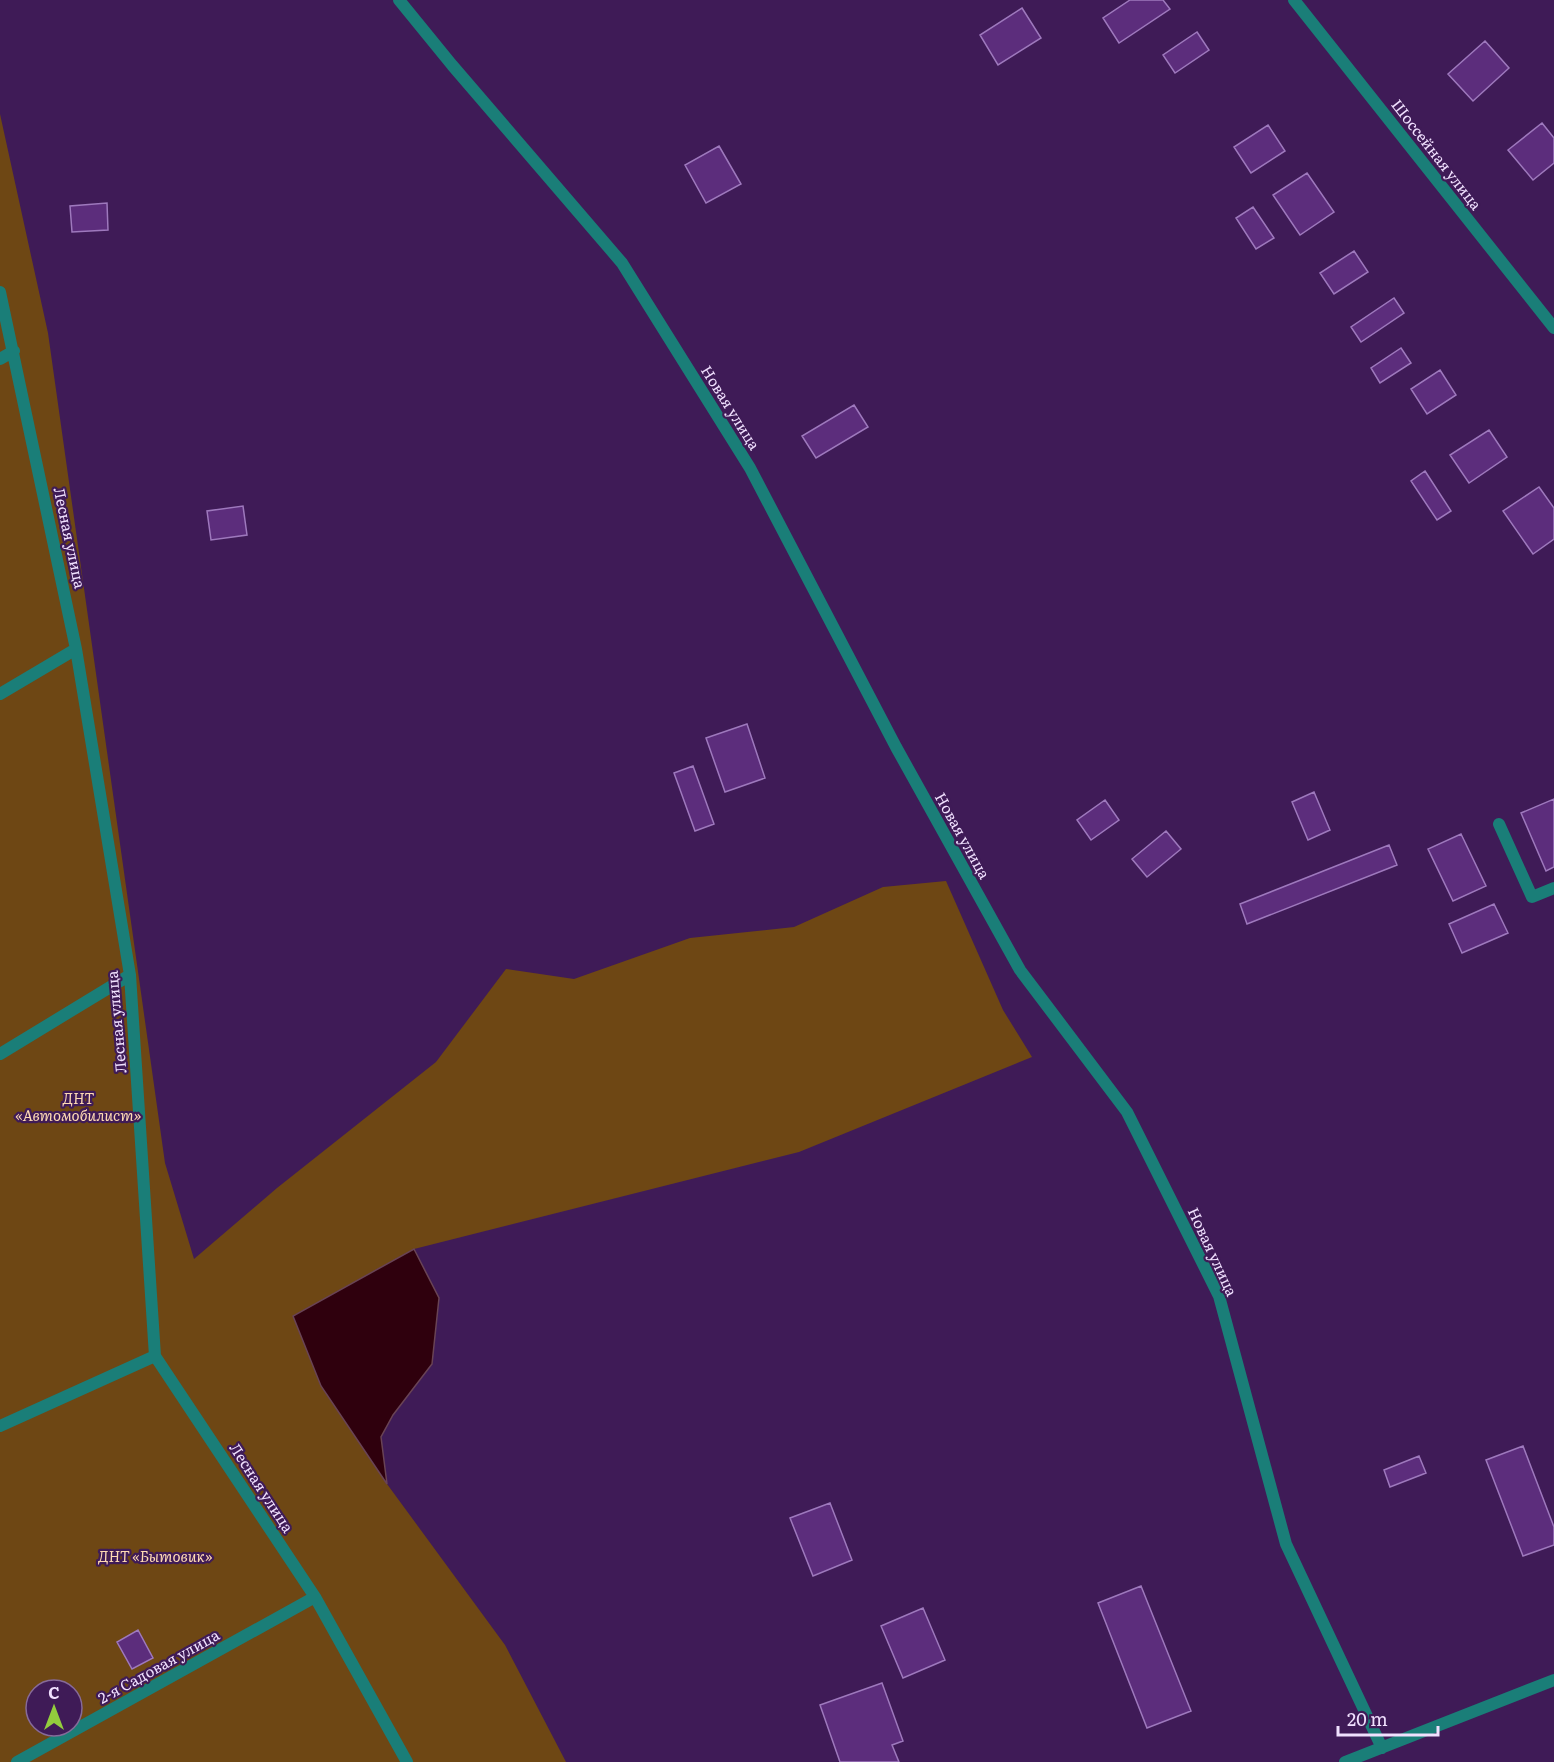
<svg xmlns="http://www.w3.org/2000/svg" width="1554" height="1762" font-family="Literata,serif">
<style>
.green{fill:#6e4714;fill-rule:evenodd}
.water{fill:#2f000d;stroke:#694355;stroke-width:1.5}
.building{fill:#5c2d7c;stroke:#9e79bd;stroke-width:1.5}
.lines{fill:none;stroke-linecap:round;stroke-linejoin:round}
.service{stroke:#1a7e78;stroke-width:12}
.minor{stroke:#1a7e78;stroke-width:12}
.labels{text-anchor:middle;stroke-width:4.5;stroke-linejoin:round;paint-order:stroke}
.street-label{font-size:15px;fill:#f0e0fe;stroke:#3f1b57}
.park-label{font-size:15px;font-style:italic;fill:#fedab3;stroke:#3f1b57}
</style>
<rect width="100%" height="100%" fill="#3f1b57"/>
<path class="green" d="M0 114 48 333 165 1163 194 1259 277 1188 436 1062 506 969 574 979 690 938 794 927 883 887 946 881 1003 1010 1032 1057 799 1152 414 1249 294 1316 321 1386 387 1484 505 1645 566 1762H0ZM36 1690H72V1726H36Z"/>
<path class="water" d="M414 1249 439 1298 432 1364 393 1415 381 1437 387 1484 321 1386 293 1316Z"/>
<path class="building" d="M1130 0H1163L1170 9 1119 43 1103 18Z
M1022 8 1041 38 998 65 980 35Z
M1197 32 1209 50 1175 73 1163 55Z
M1485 41 1509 68 1473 101 1448 74Z
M1542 123 1554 138V163L1533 180 1508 150Z
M1268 125 1285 151 1251 173 1234 147Z
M719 146 741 184 706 203 685 165Z
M1307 173 1334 212 1300 235 1273 195Z
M107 203 108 230 72 232 70 206Z
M1253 207 1274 238 1256 249 1236 218Z
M1354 251 1368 272 1334 294 1320 273Z
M1394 298 1404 313 1361 342 1351 327Z
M1401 348 1411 363 1380 383 1371 368Z
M1440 370 1456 395 1427 414 1411 389Z
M854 405 868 427 816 458 802 436Z
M1489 430 1507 457 1469 483 1450 455Z
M1425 471 1451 511 1437 520 1411 481Z
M1539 487 1554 508V539L1533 554 1503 511Z
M243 506 247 535 211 540 207 511Z
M747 724 765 778 725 792 706 738Z
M693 766 714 824 695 831 674 773Z
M1314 792 1330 830 1308 840 1292 802Z
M1554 799V867L1546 871 1521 813Z
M1105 800 1119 820 1091 840 1077 820Z
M1166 831 1181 849 1147 877 1132 859Z
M1461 834 1486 886 1453 901 1428 849Z
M1389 845 1397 865 1247 924 1240 904Z
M1494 904 1508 933 1462 953 1449 924Z
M1523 1446 1554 1527V1545L1523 1556 1486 1460Z
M1419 1456 1426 1473 1390 1487 1384 1470Z
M830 1503 852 1560 813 1576 790 1518Z
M1141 1586 1191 1711 1147 1728 1098 1603Z
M923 1608 945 1660 903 1678 881 1626Z
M138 1630 153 1658 132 1669 117 1642Z
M882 1683 903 1741 892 1745 899 1762H840L820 1705Z"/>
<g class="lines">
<path class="service" d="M1499 824 1532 897 1554 888"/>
<path class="minor" d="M399 0 452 65 622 263 750 468 896 747 1020 970 1127 1112 1219 1296 1286 1544 1382 1748
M1294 0 1554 328
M0 292 76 649 130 975 155 1356 315 1597 407 1762
M0 359 14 351
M0 694 76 649
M0 1054 130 975
M0 1426 155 1356
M17 1762 315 1597
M1345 1762 1554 1680"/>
</g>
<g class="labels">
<g class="street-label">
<text transform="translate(1436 155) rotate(52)" y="5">Шоссейная улица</text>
<text transform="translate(730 408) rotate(58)" y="5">Новая улица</text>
<text transform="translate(69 538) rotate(78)" y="5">Лесная улица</text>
<text transform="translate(962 836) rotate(61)" y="5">Новая улица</text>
<text transform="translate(117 1022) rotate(-95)" y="5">Лесная улица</text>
<text transform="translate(1212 1252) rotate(65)" y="5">Новая улица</text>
<text transform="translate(261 1488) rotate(57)" y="5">Лесная улица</text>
<text transform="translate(159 1667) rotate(-29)" y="5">2-я Садовая улица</text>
</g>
<g class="park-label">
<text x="78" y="1104">ДНТ<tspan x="78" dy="17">«Автомобилист»</tspan></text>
<text x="155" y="1562">ДНТ «Бытовик»</text>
</g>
</g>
<g transform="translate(54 1708)"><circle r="28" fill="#3f1b57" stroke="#866a9a" stroke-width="1.5"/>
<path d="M0-4.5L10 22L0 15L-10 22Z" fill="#93cd3d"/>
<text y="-9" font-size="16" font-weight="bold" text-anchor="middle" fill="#f0e0fe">С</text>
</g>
<path d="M1338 1726v9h100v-9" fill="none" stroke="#f0e0fe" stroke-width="3"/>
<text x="1347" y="1726" font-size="18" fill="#f0e0fe" stroke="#3f1b57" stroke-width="4.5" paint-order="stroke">20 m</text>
</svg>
